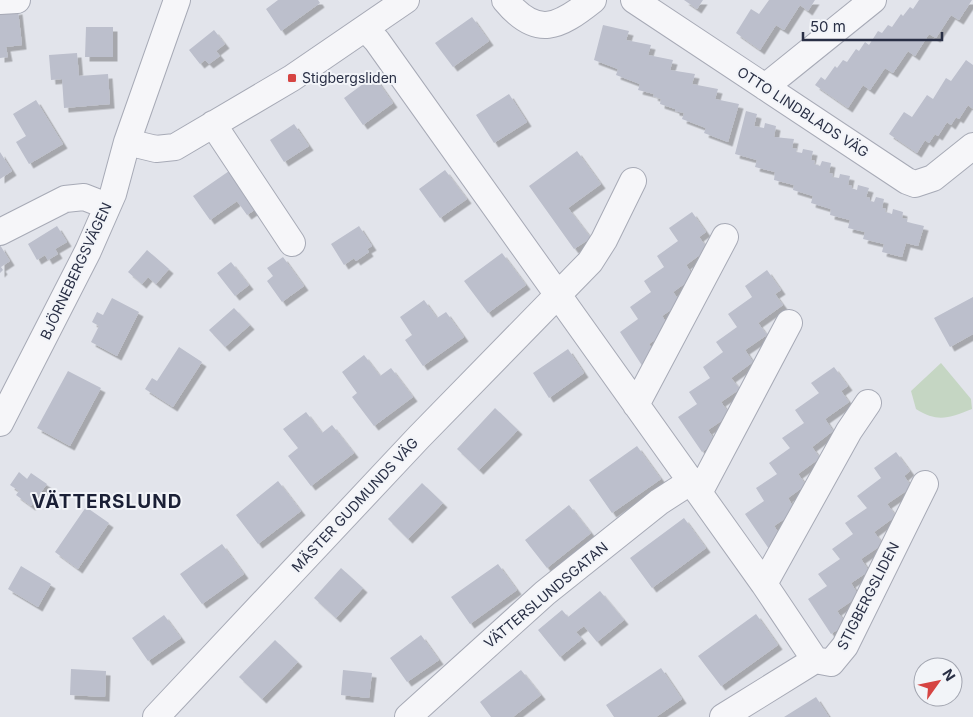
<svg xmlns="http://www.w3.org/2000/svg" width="973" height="717" font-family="Inter,sans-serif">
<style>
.green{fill:#c5d6c3}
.building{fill:#bcbfcc;filter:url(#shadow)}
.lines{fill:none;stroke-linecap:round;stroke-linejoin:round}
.minor-casing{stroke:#a7aab6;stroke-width:28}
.minor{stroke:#f6f6f9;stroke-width:26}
.poi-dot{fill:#d64442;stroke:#f2f4f8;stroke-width:2}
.labels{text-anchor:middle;stroke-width:4;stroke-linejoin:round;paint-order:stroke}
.poi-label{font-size:14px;fill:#292f45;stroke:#f2f4f8;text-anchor:start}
.street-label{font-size:14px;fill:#292f45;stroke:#f2f4f8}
.district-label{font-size:19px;font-weight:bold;letter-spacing:1px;fill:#1b2036;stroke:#f2f4f8}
</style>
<defs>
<filter id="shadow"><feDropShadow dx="4.5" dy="4.5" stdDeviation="0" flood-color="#0004"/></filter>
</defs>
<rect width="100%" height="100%" fill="#e2e4eb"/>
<path class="green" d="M941 363 971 399 972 409C949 418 938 423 916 409L911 391Z"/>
<path class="building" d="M278 0H318L320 3 281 31 266 9Z
M684 0H703L697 9Z
M769 0H815L808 11 800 5 784 30 776 25 760 50 736 33 751 9 759 14Z
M919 0H972L959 20 951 15 936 38 929 34 915 56 908 51 893 73 885 68 870 90 863 85 848 108 815 85 821 77 825 80 835 66 837 68 843 60 847 62 856 49 859 51 865 42 869 45 878 31 882 33 888 25 892 27 901 14 903 16 910 7 913 9Z
M18 10 22 45 6 47 8 57 0 58V13Z
M472 17 489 41 453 67 435 43Z
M603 25 629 31 626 40 651 45 648 55 673 60 670 70 695 74 692 84 718 89 715 99 739 104 728 142 704 133 706 128 682 119 684 113 675 111V109L660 104 661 99 653 96 654 94 638 90 640 84 616 75 618 69 594 60Z
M86 27H113V57H85Z
M214 30 225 44 216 51 220 56 209 64 205 60 200 64 189 50Z
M77 53 79 76 108 74 110 104 64 108 62 79 51 80 49 55Z
M966 60 973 65V109L968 105 959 119 956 117 951 125 947 122 938 136 935 134 929 143 925 140 917 153 889 134 904 112 912 117 927 95 933 99 946 78 951 81Z
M374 76 393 103 363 125 344 98Z
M509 94 527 122 494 143 476 115Z
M36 100 63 144 29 164 16 142 26 136 13 114Z
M746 111 757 114 754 126 764 128 765 123 776 126 774 137 794 139 792 148 797 149 796 152 802 153 803 149 813 151 811 160 815 161 814 164 820 166 822 161 831 163 829 173 833 174 832 177 839 178 840 174 850 176 848 185 852 186 851 188 857 190 858 185 869 188 866 197 870 198V201L874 202 876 197 884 199 882 208 886 209 885 212 892 214 893 209 903 212 902 218 907 219V222L924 226 918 246 906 243 902 257 882 252 884 244 863 239 865 232 848 228 850 220 830 215 831 209 811 203 813 196 793 190 794 185 774 180 775 172 755 167 757 160 735 154Z
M294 124 309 146 284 162 270 140Z
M577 151 601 184 568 208 591 238 574 249 529 186Z
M0 152 12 171 0 179Z
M232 169 259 207 247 215 237 201 210 220 193 196Z
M445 170 467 199 440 218 419 189Z
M692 212 706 232 699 237 708 249 686 265 694 277 673 292 681 303 662 316 671 329 649 344 657 357 643 367 620 332 638 319 630 307 651 292 644 281 664 267 657 256 678 241 669 228Z
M57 226 67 242 55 249 58 254 48 260 45 255 37 260 28 244Z
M359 226 372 246 367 249 369 252 356 261 354 258 344 265 331 244Z
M0 245 10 261 1 267 3 270 0 273Z
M147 250 169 269 156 284 148 277 142 284 128 272Z
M502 253 526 285 488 313 464 281Z
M283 257 304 286 282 302 267 281 273 276 267 268Z
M231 262 249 285 235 296 217 273Z
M767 270 781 290 775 294 783 305 758 323 767 335 745 350 753 362 731 378 740 389 721 402 730 415 708 430 716 442 702 452 678 417 697 404 689 392 710 378 703 367 723 352 716 342 737 327 728 314 752 297 745 286Z
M973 297V334L950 347 934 318Z
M112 298 139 312 117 356 91 342 99 326 92 322 97 312 103 315Z
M424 300 437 318 446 312 464 337 423 366 405 340 412 335 400 317Z
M234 308 250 325 225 347 209 330Z
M179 347 202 362 173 407 145 389 152 378 157 381Z
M568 349 584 373 549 398 533 373Z
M364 355 380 376 391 368 413 397 374 426 352 397 357 393 342 372Z
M834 367 848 386 841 391 849 402 825 419 833 431 812 447 820 458 798 474 806 485 788 498 796 511 774 526 783 539 769 549 745 514 764 501 756 488 777 474 769 463 790 448 782 438 804 423 795 410 819 393 811 383Z
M68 371 101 388 70 446 37 428Z
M495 408 518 430 479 470 457 449Z
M306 412 322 433 332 425 354 453 311 486 288 456 298 448 283 429Z
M637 446 661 479 612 513 589 480Z
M896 452 910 471 904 476 912 487 887 504 896 516 874 532 883 544 861 559 869 571 851 583 859 596 837 611 846 624 831 634 808 599 827 586 818 574 840 559 832 549 853 534 845 523 867 508 857 496 881 478 874 468Z
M19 472 27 479 31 473 47 484 31 506 16 495 19 491 10 485Z
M278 481 301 511 258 544 236 515Z
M422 483 443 503 408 539 388 519Z
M569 505 591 533 547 568 525 540Z
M86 507 109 523 78 569 55 552Z
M684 518 706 548 652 588 630 558Z
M222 544 244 574 202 604 180 574Z
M498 564 517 590 470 624 451 597Z
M21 566 51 584 38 607 8 589Z
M341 568 363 588 336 618 314 598Z
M600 591 624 620 597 642 584 626 576 632 582 639 560 657 538 630 562 610 568 617Z
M756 614 778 645 721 686 698 656Z
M164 615 181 638 148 661 132 638Z
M421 635 439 660 407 682 390 658Z
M275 640 298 662 262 699 239 677Z
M661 668 682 699 656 717H614L606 705Z
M71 669 106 671 105 697 70 695Z
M343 670 372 673 369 698 341 695Z
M521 670 541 695 513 717H491L480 702Z
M816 697 829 717H784Z"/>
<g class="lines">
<defs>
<path id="minor" d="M505 0C537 39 559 27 593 0
M634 0 907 181 915 184 933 178 973 146
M0 1 17 0
M366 29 377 41 764 584 815 660 831 663 845 646 925 484
M765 87 873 0
M213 124 292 243
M127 142 156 149 175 147 292 78 406 0
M0 232 65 199 84 197 107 206
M636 405 725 237
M0 423 88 251 113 194 127 142 177 0
M699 493 789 323
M764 584 849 431 868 403
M156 717 419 437 590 262 604 240 633 181
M408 717 545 593 659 502 690 482
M723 717 815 660"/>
</defs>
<use href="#minor" class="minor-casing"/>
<use href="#minor" class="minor"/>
</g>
<rect class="poi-dot" x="287" y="73" width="10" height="10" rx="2.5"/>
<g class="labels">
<g class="poi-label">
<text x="302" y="83">Stigbergsliden</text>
</g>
<g class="street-label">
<text transform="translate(803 112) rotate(33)" y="5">OTTO LINDBLADS VÄG</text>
<text transform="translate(76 271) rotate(-65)" y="5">BJÖRNEBERGSVÄGEN</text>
<text transform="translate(355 505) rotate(-47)" y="5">MÄSTER GUDMUNDS VÄG</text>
<text transform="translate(546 595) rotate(-40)" y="5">VÄTTERSLUNDSGATAN</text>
<text transform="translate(868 596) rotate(-63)" y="5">STIGBERGSLIDEN</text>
</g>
<g class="district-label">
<text x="107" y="508">VÄTTERSLUND</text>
</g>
</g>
<g transform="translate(938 682) rotate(57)"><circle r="24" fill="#f2f4f8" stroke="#a2a5b0"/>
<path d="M0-4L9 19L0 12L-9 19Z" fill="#d64442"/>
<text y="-8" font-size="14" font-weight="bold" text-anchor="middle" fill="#292f45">N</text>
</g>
<path d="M803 32v8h139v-8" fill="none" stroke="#292f45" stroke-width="2.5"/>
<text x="810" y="32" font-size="15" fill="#292f45" stroke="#f2f4f8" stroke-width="4" paint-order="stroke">50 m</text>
</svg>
